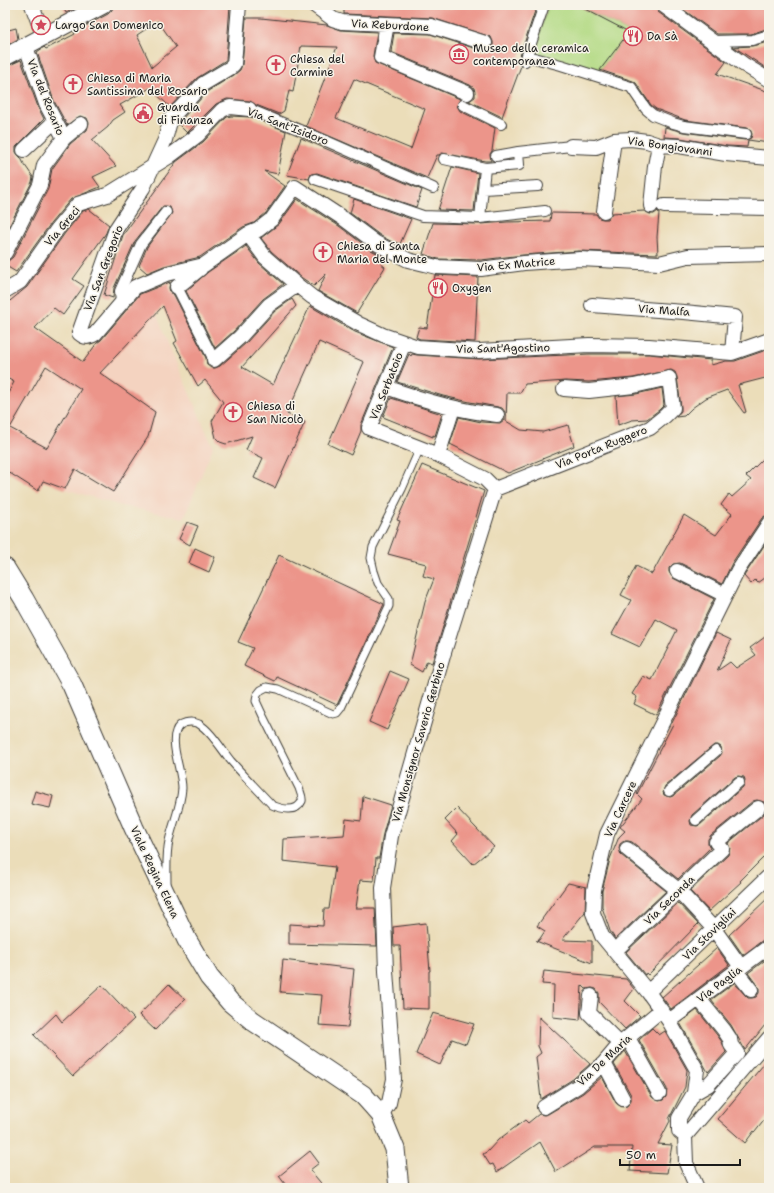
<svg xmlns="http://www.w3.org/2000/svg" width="774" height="1193" font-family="'Shantell Sans',sans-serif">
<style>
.built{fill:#f4d3c0}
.green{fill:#b3da84;stroke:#687b50}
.building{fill:#ec958a;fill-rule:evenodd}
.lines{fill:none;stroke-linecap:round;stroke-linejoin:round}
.service-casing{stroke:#3b3934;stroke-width:9}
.pedestrian-casing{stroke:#3b3934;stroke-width:12}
.minor-casing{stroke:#3b3934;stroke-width:16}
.tertiary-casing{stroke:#3b3934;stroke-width:19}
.secondary-casing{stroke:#3b3934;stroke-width:21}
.service{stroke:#fff;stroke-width:7}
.pedestrian{stroke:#fff;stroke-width:10}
.minor{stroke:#fff;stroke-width:14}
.tertiary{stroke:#fff;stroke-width:17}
.secondary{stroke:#fff;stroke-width:19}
.labels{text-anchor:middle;stroke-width:3;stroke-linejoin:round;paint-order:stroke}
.poi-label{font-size:11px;fill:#1c1c1c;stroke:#f7f3e8;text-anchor:start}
.street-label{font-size:11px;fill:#1c1c1c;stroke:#f7f3e8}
</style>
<rect width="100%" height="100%" fill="#f7f3e8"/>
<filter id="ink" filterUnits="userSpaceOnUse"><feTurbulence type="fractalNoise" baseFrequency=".025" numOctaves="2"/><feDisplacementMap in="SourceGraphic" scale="8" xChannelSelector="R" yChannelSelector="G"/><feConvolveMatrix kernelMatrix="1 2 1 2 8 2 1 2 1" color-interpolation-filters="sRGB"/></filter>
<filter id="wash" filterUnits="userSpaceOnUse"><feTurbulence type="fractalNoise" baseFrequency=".012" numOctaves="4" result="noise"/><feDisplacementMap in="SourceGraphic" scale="16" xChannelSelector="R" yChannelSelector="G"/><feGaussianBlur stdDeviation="0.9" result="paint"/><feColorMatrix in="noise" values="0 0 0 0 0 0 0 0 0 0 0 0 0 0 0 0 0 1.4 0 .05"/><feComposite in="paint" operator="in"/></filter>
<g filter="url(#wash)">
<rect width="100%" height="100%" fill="#ebddb9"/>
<path class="built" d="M156 313 172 353 213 447 184 518 122 506 65 489 49 483 45 480 38 491 5 470V334L84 363 115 357Z"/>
<path class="green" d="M548 5H577L629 32 598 73 533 53Z"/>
<g id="blocks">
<path class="building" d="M62 5H82L66 13Z
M113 5H230L226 60 197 78 170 107 150 88 120 105 125 112 113 120 108 127 92 140 116 166 93 177 100 187 71 199 51 223 16 272 6 266 8 261 13 257 48 189 52 169 70 144 87 130 89 123 87 118 80 116 67 125 54 101 37 52 44 47 46 49 75 34 74 32 108 14 112 10ZM158 21 176 47 152 67 137 35Z
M344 5H433L452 9 454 5H537L519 59V63L521 66 502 117 469 101 475 97V92L474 88 470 85 391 52 394 33 430 34 483 51 490 49 493 46V42L491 37 432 18 344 14Z
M577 5H655L658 12 726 62 717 74 769 92V143L748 140 747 147 727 146 680 138 664 137 665 127 683 132 745 140 751 138 752 134 750 129 747 128 685 120 656 109 651 105 636 83 633 81 600 70 629 32Z
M677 5H769V16L766 29 751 34H717Z
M246 18H261L327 25 341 30 377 32 373 56 375 63 460 99 457 105 460 111 495 128 492 151 490 154 491 161H485L442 153 439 155H437L427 178 306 126 337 47 301 46 293 92 289 91 284 111 279 114 256 105 250 101 227 99 216 104 187 133 178 124 179 122 208 91 234 75 240 70 242 65ZM354 79 425 109 411 149 336 118Z
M16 28 18 39 5 46V31Z
M769 42V70L734 47 752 46Z
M21 60 38 107 44 119 16 147V152L18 155 21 158 24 164 33 177 32 182 5 234V67Z
M231 116 251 117 286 131 278 174 264 171 285 186 266 213 254 223 243 227 200 257 164 266 147 273 139 266 147 247 172 213 170 207 167 206H163L135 241 114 288 113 298 104 295 123 235 176 162 203 142 227 117Z
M301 138 422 190 416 207 317 173 311 174 309 179 287 175Z
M452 167 478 173 474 211 438 210Z
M297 199 339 226 371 250 384 257 380 263 385 267 357 313 318 291 326 274 314 286 302 278 271 251 261 238 279 224Z
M354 199 411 219 400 244 395 242 394 243 381 236 350 213Z
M89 209 109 225 106 233 73 279 84 286 63 315 54 308 35 328 83 362 97 343 101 340 140 294 170 282 169 288 170 292 174 295 206 358 207 365 211 368H215L220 366 246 343 275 311 292 299 296 306 242 367 273 385 310 306 355 332 393 347 361 425V431L351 455 328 444 364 362 319 342 287 414 305 422 275 488 254 478 263 458 246 450 252 436 226 444 220 442 216 438 212 421 223 402 205 380 198 386 174 343 177 341 163 306 100 373 155 412 148 437 113 492 75 469 65 489 43 481 38 491 5 470V399L14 382 5 377V305L27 287 65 233 83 211ZM46 366 81 389 47 448 10 428Z
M644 211 650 214H654L658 211 659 213 657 237 658 254 579 251 523 255 481 260 438 259 423 254 433 223 480 224 507 222 550 221 551 213 596 214 599 218 603 219H608L612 213Z
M246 246 259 263 283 284 263 299 234 331 215 348 186 291 208 272Z
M435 275 478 277 475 342 420 339 416 337 419 327 427 328Z
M769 349V377L738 385 746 412 744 413 727 390 706 398 692 408 684 416 676 417 681 411V407L677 377 675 372 671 370 633 378 589 382 565 381 525 384 520 393H507L506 421 521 430 543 432 568 425 574 446 508 473 450 444 459 417 481 422 500 423 504 420 505 416V412L502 408 498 407 470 402 443 396 397 382 409 354 411 356 412 354 417 355 479 359 589 354H649L711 360V365L726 361H735Z
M662 388 664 405 659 410 647 419 632 420 618 425 616 396 636 394Z
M391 398 442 414 435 436 433 435V437L383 417Z
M769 453V515L765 516 762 518 732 563 722 584 680 563 673 564 669 568V572L673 578 714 599 656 715 634 704 637 697 632 694 643 676 652 680 677 630 656 619 640 647 612 634 631 600 621 595 636 566 652 574 684 515 716 535 732 514 721 505 729 494 732 497 751 480 746 476Z
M422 465 484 491 432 663 427 661 422 672 410 665 425 602 434 579 423 576 426 564 388 554 400 521 397 520Z
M187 522 198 526 190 545 179 539Z
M769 538V575L758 583 755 580 751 584 744 576Z
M195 548 215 557 209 572 189 563Z
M279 555 384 604 337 705 277 677 275 681 244 666 253 648 238 642Z
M716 633 731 640 717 671 730 662 736 668 756 655 750 648 769 634V852L740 881 741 882 709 911 690 891 728 855 730 848 728 843 764 814 766 807 764 802 757 800 753 801 711 835 708 839V843L710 848 678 879 632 842 628 841H624L620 844 619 848 621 855 666 891 615 939 610 931 602 907V891L610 859 619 837 625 831 620 827 642 799 637 794 673 724 672 723ZM714 745H718L721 747 722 753 720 756 673 796 670 797 664 795 663 792 665 786ZM738 776 744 777 745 780 743 787 700 825 697 826 691 825 690 821 692 815 735 777Z
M390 671 409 679 387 730 369 722Z
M35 791 53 796 50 808 31 804Z
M363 796 391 805 383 834 379 858H376L374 881 360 880 356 908H375L377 946 289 944V924L323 926 324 909H329L335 867 283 861 284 839 344 835 346 819 361 821Z
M457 808 494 847 473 864 452 841 458 834 445 820Z
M568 883 586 887 585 912 562 940 592 941V963L536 941 539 940 545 931 537 926Z
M769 897V939L763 940 743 955 729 935Z
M678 903 698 924 648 975 646 973 645 975 626 952Z
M426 923 430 971H429V1009L403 1008 400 946H394L393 927Z
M717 948 729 965 671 1009 662 997Z
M768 958 769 959V1020L745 1050 731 1025 711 1000 734 983 748 998H752L756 997 759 993V988L748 973Z
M283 960 354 969 348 1027 319 1025 322 995 280 992Z
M544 971 626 979 634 989 625 1001 640 1016 625 1029 599 1002V993L596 989 592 988 586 989 582 985 580 1020 553 1017 554 985 542 984Z
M169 984 185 999 155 1030 139 1015Z
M102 985 134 1019 73 1076 34 1035 56 1014 62 1022Z
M697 1010 717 1035 722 1042 726 1052 708 1072 680 1023Z
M433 1013 474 1024 466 1044 452 1039 440 1065 416 1054Z
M539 1017 590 1064 573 1079 541 1099 536 1057 541 1053 538 1046Z
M652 1028 659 1035 665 1031 687 1070 685 1087 669 1119 670 1121 658 1144 672 1145 667 1173 630 1171 632 1147H595L556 1172 540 1142 497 1172 493 1164 490 1165 483 1154 488 1151 498 1140 525 1120 528 1123 539 1114 544 1115 548 1114 583 1093 602 1077 616 1103 622 1107 627 1106 631 1100V1095L614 1064 625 1051 652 1097 659 1101 663 1100 666 1097 667 1089 639 1040Z
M769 1058V1114L755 1132 754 1131 745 1143 718 1119Z
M310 1151 319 1163 310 1170 325 1188H288L279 1176Z"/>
</g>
</g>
<g filter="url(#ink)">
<use href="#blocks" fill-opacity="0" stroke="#3b3934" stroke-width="1"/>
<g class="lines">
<defs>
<path id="service" d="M167 883C167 870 166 854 169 841 173 823 181 806 182 788 182 772 170 745 176 731 179 722 191 720 199 724 211 731 222 750 231 761 244 776 258 790 272 805 281 809 297 813 302 801 303 797 300 792 299 788L263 716 256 701 257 695 261 690 267 687 278 689 333 714 337 713 341 708 389 606V599L378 583 374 571 371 558 373 547 402 489 420 448"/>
<path id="pedestrian" d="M712 41 752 40 769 35
M527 56 561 65 631 87 646 109 653 115 673 123 684 126 746 134
M525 61 544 5
M463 105 501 124
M249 109 324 140 433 188
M496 156 518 152
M444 159 485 168 519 165 518 152 571 146
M315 179 423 216 480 218 545 211
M483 189 538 186
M480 218 485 168
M177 287 214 360
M121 303 120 291 141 244 166 212
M669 791 716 751
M696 820 739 782"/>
<path id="minor" d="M32 5 44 37
M239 5 234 64 230 68 203 84 171 118 165 140 143 188 116 229 79 333C85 338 88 338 95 334L135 287 166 274 204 265 248 234 258 230 272 219 295 187 344 219 376 243 408 260 437 267 481 269 524 263 580 259 659 263 688 256 769 254
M314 5 333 19 342 22 431 26 485 43
M663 5 743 64 769 80
M387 24 381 57 467 93
M64 138 81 124
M571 146 596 147 614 140 631 139 647 141 659 145 679 146 726 154 769 158
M24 150 55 121
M651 206 655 166 659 145
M664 206 769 208
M604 211 614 140
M248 234 265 257 297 285 312 297 359 324 383 335 418 347 479 351 589 345 649 346 732 353 769 340
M5 253 40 185 44 165 64 138 46 104 26 47
M177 287 201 268
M5 291 20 282 58 228 78 204 107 195 170 156 198 135 222 110 230 107 249 109
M592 305 684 312 735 317 732 353
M404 343 369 428 438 455
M214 360 240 337 269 305 297 285
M386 387C422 400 458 411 497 415
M495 489 650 428 665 416 673 408 669 378 634 386 589 391 564 389
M677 571 725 595
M627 849 678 890 714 929 741 967
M615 951 722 849 716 842 758 808
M736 971 751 990
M648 992 769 876
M591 996 589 1013 620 1044
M669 1021 768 947
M628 1038 659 1093
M604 1063 623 1099
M694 1093 708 1085 737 1053 731 1045 730 1039 724 1030 699 999
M544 1107 578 1086 604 1063 620 1044 661 1010
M381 1115 389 1103 394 1079 386 971 383 888 391 836 445 649 495 489 485 479 438 455 453 408
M685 1136 679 1131V1118L694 1093 697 1070 669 1021 661 1010 648 992 602 936 593 913 594 890 607 834 738 570 769 523
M685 1136 769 1038
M685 1136 686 1163 697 1188"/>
<path id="tertiary" d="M5 57 103 5"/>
<path id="secondary" d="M5 568 24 599 72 685 134 828 187 940 209 977 230 1002 253 1021 363 1095 381 1115 395 1149 399 1188"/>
</defs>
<use href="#service" class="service-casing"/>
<use href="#pedestrian" class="pedestrian-casing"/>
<use href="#minor" class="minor-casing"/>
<use href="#tertiary" class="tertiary-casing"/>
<use href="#secondary" class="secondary-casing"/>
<use href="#service" class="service"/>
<use href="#pedestrian" class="pedestrian"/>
<use href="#minor" class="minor"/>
<use href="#tertiary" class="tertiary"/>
<use href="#secondary" class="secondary"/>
</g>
</g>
<defs>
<symbol id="sight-ring" viewBox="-11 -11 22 22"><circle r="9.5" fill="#f7f3e8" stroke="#d1495b" stroke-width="1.5"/><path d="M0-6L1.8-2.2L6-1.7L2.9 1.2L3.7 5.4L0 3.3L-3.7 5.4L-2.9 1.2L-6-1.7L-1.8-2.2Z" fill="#d1495b"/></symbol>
<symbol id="restaurant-ring" viewBox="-11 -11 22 22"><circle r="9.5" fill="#f7f3e8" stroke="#d1495b" stroke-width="1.5"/><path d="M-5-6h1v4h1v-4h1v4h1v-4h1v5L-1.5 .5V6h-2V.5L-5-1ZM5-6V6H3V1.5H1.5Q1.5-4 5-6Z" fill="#d1495b"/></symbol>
<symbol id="museum-ring" viewBox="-11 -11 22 22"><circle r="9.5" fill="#f7f3e8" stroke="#d1495b" stroke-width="1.5"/><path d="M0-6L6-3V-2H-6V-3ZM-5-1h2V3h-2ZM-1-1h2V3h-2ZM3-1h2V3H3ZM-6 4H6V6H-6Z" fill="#d1495b"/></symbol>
<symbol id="church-ring" viewBox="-11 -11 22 22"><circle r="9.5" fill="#f7f3e8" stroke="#d1495b" stroke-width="1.5"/><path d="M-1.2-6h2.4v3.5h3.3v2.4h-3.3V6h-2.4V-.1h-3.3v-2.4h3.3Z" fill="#d1495b"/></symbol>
<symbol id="civic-ring" viewBox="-11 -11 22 22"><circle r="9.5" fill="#f7f3e8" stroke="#d1495b" stroke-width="1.5"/><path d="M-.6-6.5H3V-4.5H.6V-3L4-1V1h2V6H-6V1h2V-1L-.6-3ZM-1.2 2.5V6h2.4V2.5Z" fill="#d1495b"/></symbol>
</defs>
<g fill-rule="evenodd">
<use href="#sight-ring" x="30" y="14" width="22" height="22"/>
<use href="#restaurant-ring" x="622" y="25" width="22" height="22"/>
<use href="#museum-ring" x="448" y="43" width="22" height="22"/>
<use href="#church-ring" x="265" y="54" width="22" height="22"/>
<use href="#church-ring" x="62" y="73" width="22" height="22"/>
<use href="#civic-ring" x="132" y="102" width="22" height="22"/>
<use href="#church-ring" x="312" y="241" width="22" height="22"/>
<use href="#restaurant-ring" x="427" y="277" width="22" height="22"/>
<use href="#church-ring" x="222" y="401" width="22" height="22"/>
</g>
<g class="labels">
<g class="poi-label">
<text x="55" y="29">Largo San Domenico</text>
<text x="647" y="40">Da Sà</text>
<text x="473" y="52">Museo della ceramica<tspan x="473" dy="13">contemporanea</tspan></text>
<text x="290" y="63">Chiesa del<tspan x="290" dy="13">Carmine</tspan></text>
<text x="87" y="82">Chiesa di Maria<tspan x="87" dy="13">Santissima del Rosario</tspan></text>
<text x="157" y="111">Guardia<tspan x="157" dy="13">di Finanza</tspan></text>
<text x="337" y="250">Chiesa di Santa<tspan x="337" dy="13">Maria del Monte</tspan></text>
<text x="452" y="292">Oxygen</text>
<text x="247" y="410">Chiesa di<tspan x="247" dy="13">San Nicolò</tspan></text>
</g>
<g class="street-label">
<text transform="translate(390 25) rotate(3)" y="4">Via Reburdone</text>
<text transform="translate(46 97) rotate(68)" y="4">Via del Rosario</text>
<text transform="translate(288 126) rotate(21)" y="4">Via Sant'Isidoro</text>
<text transform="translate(670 146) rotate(8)" y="4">Via Bongiovanni</text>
<text transform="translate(62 226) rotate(-50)" y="4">Via Greci</text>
<text transform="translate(516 264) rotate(-5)" y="4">Via Ex Matrice</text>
<text transform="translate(103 268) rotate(-69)" y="4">Via San Gregorio</text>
<text transform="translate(664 310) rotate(4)" y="4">Via Malfa</text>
<text transform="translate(503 348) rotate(-1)" y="4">Via Sant'Agostino</text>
<text transform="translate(386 386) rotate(-68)" y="4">Via Serbatoio</text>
<text transform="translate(601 447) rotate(-22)" y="4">Via Porta Ruggero</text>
<text transform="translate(418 742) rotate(-74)" y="4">Via Monsignor Saverio Gerbino</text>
<text transform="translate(620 809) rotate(-65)" y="4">Via Carcere</text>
<text transform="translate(155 872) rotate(65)" y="4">Viale Regina Elena</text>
<text transform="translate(669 900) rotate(-44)" y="4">Via Seconda</text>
<text transform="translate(709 934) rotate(-44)" y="4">Via Stovigliai</text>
<text transform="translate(719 984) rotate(-37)" y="4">Via Paglia</text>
<text transform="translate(604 1060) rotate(-43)" y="4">Via De Maria</text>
</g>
</g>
<rect width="774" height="1193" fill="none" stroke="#f7f3e8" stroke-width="20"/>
<path d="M620 1159v6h120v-6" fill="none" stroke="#1c1c1c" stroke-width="2"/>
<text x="626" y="1159" font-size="12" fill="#1c1c1c" stroke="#f7f3e8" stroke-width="3" paint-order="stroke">50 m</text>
</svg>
